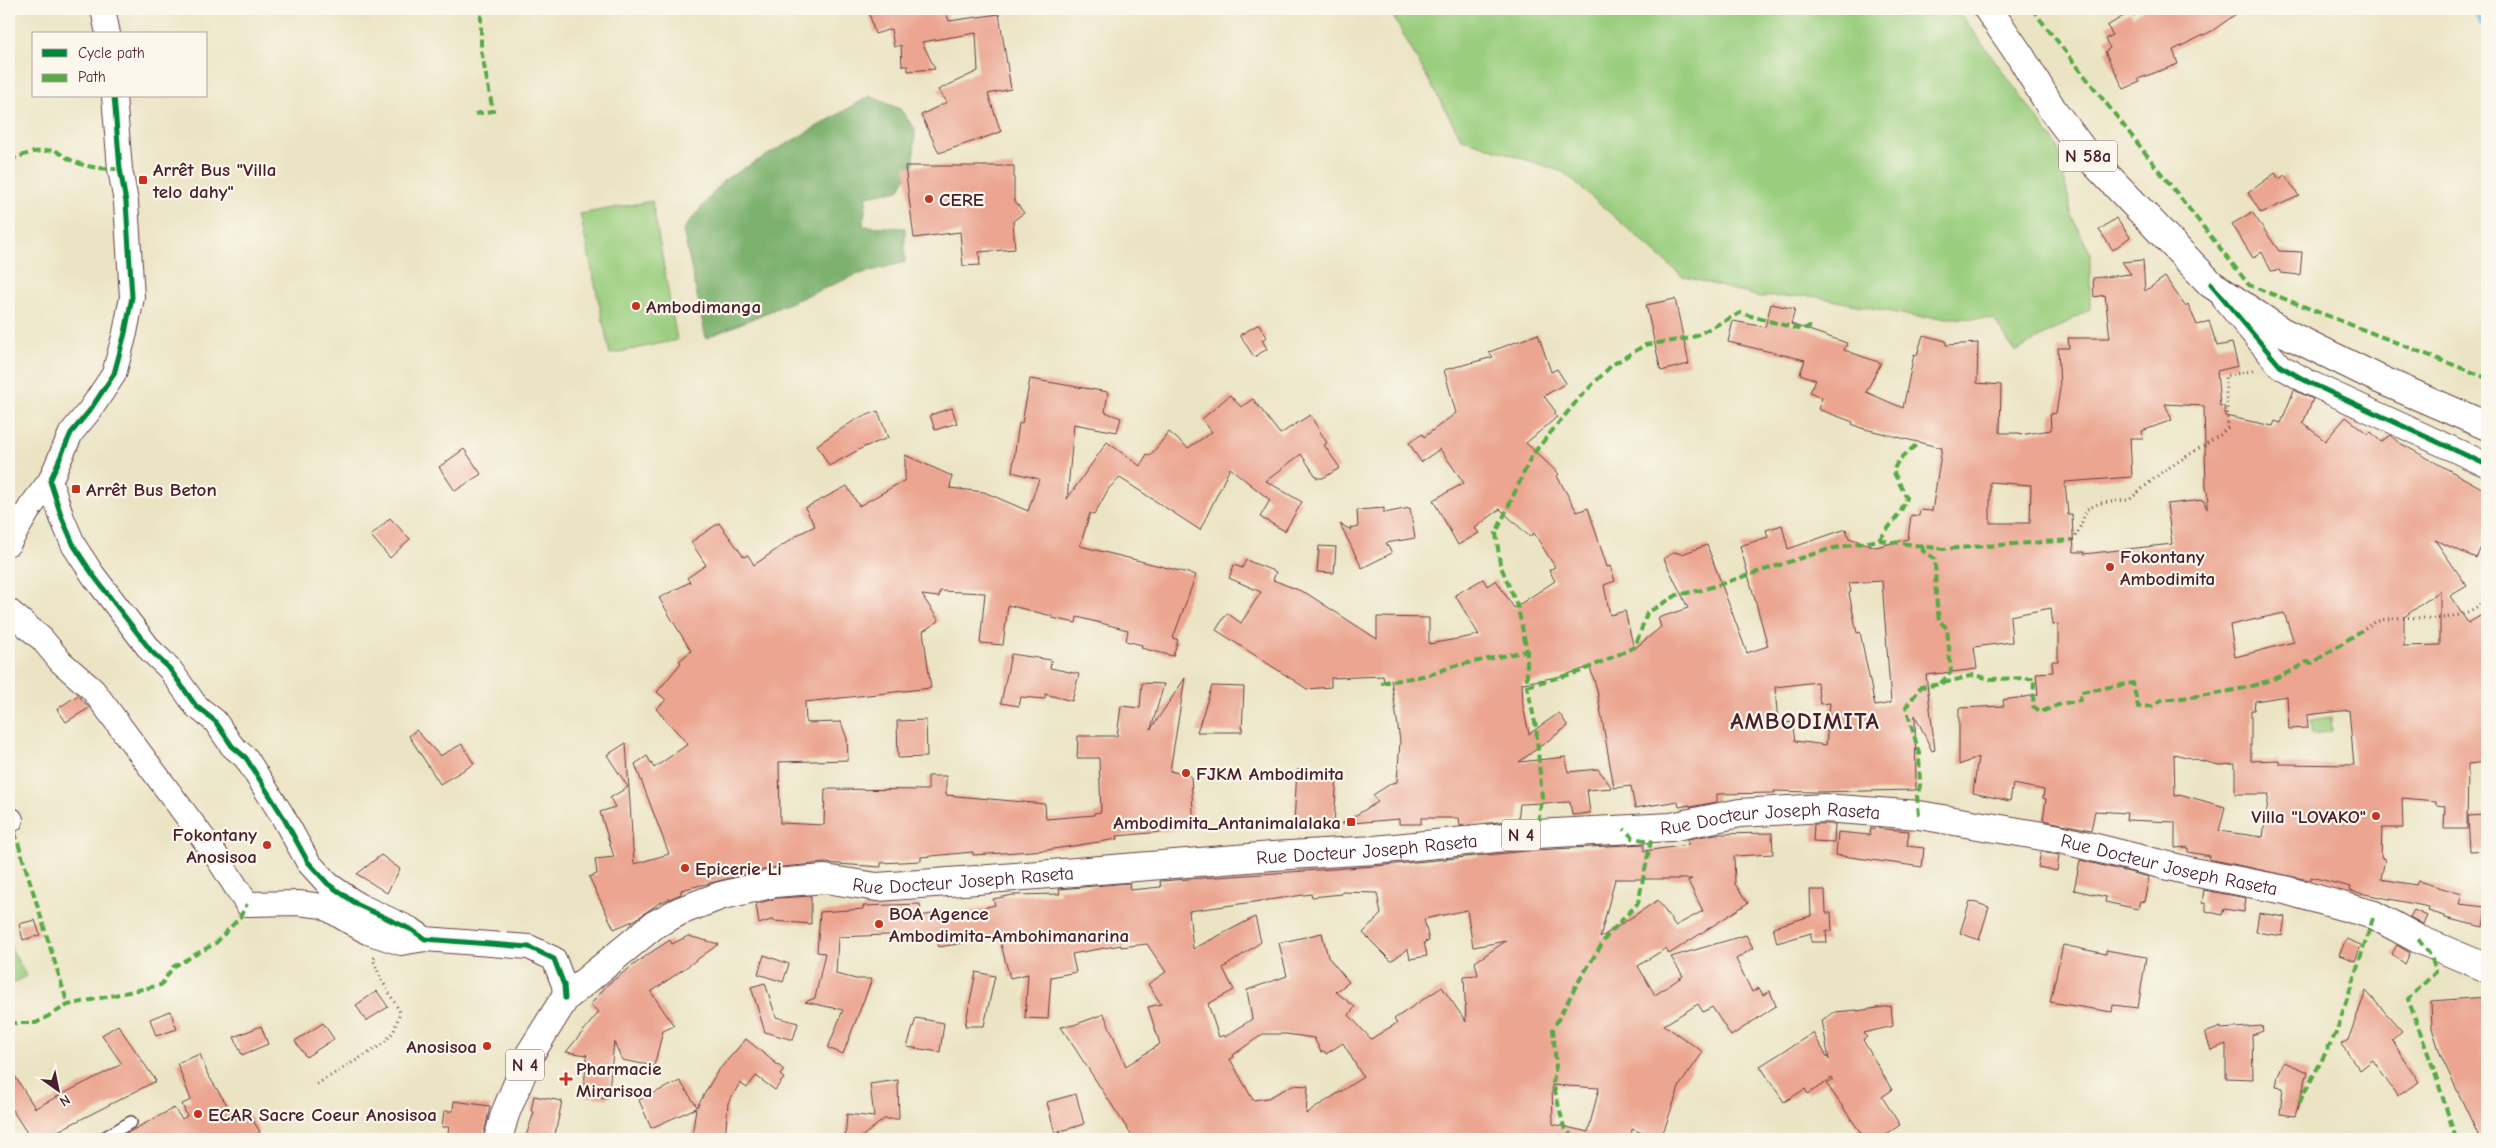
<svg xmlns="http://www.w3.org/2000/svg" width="2496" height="1148" font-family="'Comic Neue',sans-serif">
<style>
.green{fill:#9ace7e;stroke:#727654}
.forest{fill:#7bb16d;stroke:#62684c}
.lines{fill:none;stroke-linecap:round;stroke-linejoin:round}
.canal{stroke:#62c0e0;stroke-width:21}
.building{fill:#eba590;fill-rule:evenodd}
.lane-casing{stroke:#623d42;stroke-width:14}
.street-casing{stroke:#623d42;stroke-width:26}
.primary-casing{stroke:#623d42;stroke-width:30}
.path{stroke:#623d42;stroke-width:3;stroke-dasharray:1 4;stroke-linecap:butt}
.lane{stroke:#fff;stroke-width:11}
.street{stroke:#fff;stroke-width:24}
.primary{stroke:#fff;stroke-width:28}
.quiet{stroke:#57aa44;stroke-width:4;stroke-dasharray:8 4;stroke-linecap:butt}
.cycleway-casing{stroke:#fbf7ec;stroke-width:8}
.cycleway{stroke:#00873e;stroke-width:5}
.poi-dot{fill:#c8321e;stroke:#fbf7ec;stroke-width:2}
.labels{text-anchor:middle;stroke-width:4.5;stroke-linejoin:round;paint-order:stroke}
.shield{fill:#fbf7ec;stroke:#7f6065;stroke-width:1}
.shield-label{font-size:18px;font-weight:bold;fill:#4a1f2b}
.poi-label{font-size:19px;font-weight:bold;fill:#4a1f2b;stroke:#fbf7ec;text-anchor:start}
.street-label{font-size:19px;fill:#4a1f2b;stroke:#fbf7ec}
.district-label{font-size:24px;font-weight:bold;letter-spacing:1px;fill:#4a1f2b;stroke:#fbf7ec}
</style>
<rect width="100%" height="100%" fill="#fbf7ec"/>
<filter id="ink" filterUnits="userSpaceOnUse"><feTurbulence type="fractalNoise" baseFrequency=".02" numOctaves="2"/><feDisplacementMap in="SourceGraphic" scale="10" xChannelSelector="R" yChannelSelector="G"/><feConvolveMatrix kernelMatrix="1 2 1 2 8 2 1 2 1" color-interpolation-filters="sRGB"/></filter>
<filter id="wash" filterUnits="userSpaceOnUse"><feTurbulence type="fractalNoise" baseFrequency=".0096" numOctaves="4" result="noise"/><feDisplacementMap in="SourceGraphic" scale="20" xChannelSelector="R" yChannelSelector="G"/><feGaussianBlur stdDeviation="1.12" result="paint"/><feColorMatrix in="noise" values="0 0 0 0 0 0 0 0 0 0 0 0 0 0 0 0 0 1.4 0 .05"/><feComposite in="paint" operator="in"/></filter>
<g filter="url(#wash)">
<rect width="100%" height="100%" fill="#ebe4c4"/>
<path class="green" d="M1389 9H1957L2058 147 2072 217 2090 252V309L2015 352 1994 319 1916 317 1812 296 1760 297 1682 276 1563 172 1461 138Z
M652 201 677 340 610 354 580 214Z
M2331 717 2332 731 2313 734 2311 720Z
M9 944 26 976 9 986Z"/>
<path class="forest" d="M870 96 900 109 915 129 914 163 899 190 867 196 863 226 905 228V262L856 275 706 338 683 230 724 180Z"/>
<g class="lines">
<path class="canal" d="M2483 9 2487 18"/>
</g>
<g id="blocks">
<path class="building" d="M868 9H945L949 21 999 14 1011 89 988 94 1001 132 939 153 921 115 947 102 938 90 978 71 976 33 922 42 935 69 908 71V66H902L901 45 894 47 891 29 875 34Z
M2145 9H2243L2212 31 2173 50 2178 64 2138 79 2140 82 2124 89 2105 52 2110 48 2105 39 2113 35 2107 26 2130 12 2133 16Z
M905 166H1014V200L1024 213 1013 221 1015 249 979 252 980 265 963 266 960 232 914 238Z
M2275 173 2279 179 2285 175 2299 196 2261 213 2248 193Z
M2252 212 2279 251 2302 252 2300 275 2281 273 2279 270 2271 271 2262 252 2253 258 2232 224Z
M2116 218 2130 237 2113 250 2099 230Z
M2143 260 2145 291 2165 277 2185 306 2188 304 2197 325 2209 321 2217 346 2232 343 2238 366 2217 371 2220 406H2224L2225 416 2273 426 2275 421 2281 423 2294 390 2313 399 2303 423 2325 441 2346 417 2368 434 2371 432 2381 442 2390 435 2398 442 2487 491V527L2483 538 2485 539 2476 558 2435 540 2467 586 2450 596 2468 623 2487 612V762L2468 764 2467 829H2444L2445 806 2436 805V801L2402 798 2403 828H2382L2381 858 2385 859 2381 879 2416 885 2418 881 2462 894 2459 904 2486 907 2483 927 2445 918V916L2428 911 2429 907 2350 891 2351 887 2311 877V880L2303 879 2209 859 2210 856 2188 852V847L2175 848V822L2126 820 2127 813 2095 811 2091 830 2043 820 2046 799 2043 798 2044 790 2013 784 2010 801 1973 793 1978 757 1959 765V708L2004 706 2003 700 2038 695 2036 673 2053 672 2052 661H2058V624L2053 625 2051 608 2010 616 2012 642 1974 647 1977 669 1926 675 1935 750 1932 751 1915 715 1916 790 1813 792 1774 791 1775 793 1717 794V802L1690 807V805L1679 807 1678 801 1635 808 1631 786 1614 788 1597 690 1590 667 1558 677 1522 683 1523 706 1529 734 1559 713 1568 726 1519 762 1566 757 1568 772 1598 769 1612 788 1587 790 1590 813 1572 815 1570 802 1520 804 1518 820 1460 826 1459 818H1421V824H1399V819L1341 824 1378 802 1373 795 1392 783 1397 782 1400 741 1391 679 1384 681 1383 676 1331 678V687L1307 689 1216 630 1227 613 1241 623 1261 592 1229 578 1234 565 1242 568 1246 560 1276 572 1273 580 1306 593 1377 639V617L1429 618V644L1479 635 1455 595 1483 579 1487 586 1496 580 1514 608 1555 581 1549 570 1555 567 1534 533 1530 537 1500 509 1475 528 1479 533 1458 545 1433 500 1464 483 1440 449 1421 462 1409 443 1422 434 1424 437 1456 413 1444 370 1493 357 1489 352 1538 334 1551 372 1557 369 1566 383 1544 396 1556 412 1554 414 1557 417 1526 443 1559 474 1557 476 1577 512 1588 508 1607 567 1610 566 1615 581 1604 585 1610 615 1625 611 1634 649 1661 627 1658 618 1688 608 1664 559 1674 552 1682 554 1707 545 1747 653 1768 646 1740 546 1768 537 1766 530 1782 525 1788 549 1846 529 1849 538 1876 547 1908 539 1911 515 1919 516 1920 510 1932 511 1942 448 1861 428 1852 424 1853 422 1818 409 1822 398 1810 392 1816 380 1800 374 1805 360 1728 342 1733 321 1765 327 1771 304 1795 309 1791 324 1847 343 1844 350 1881 363 1866 392 1903 408 1914 354 1917 355 1923 335 1946 341V345L1978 343 1977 383 2001 385 2000 433H2020V435L2051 430 2050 414 2056 413 2060 388 2058 348H2069L2068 338H2110L2105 295 2094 297 2093 278 2131 274 2122 262ZM2165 404 2204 406 2206 488 2209 500H2207V509L2203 500 2167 504 2172 544 2084 554V552H2074L2072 515H2068L2065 482 2132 477 2130 438H2143L2142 431 2172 420ZM1990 482 2031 485 2030 523H1990ZM1882 581 1891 703 1875 706 1860 632 1857 633 1849 593 1851 592 1849 583ZM2440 591V645L2404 646V617ZM2284 613 2294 642 2235 657 2230 625ZM1817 682 1820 704 1830 703 1826 745 1795 741 1792 722 1778 724 1775 687ZM2287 696 2289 729 2308 728 2307 715 2349 710 2354 765 2279 764V760L2251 761V710H2254L2255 701ZM2174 754 2219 765 2235 764V794H2269L2263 837 2219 831 2225 807 2183 795 2175 796Z
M1675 299 1689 364 1661 371 1646 305Z
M1259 324 1267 337 1262 340 1267 349 1254 357 1240 335Z
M1030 379 1108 392 1105 412 1121 418 1117 432 1074 424 1067 499 1107 442 1140 466 1147 454 1150 456 1169 432 1188 448 1212 432 1202 419 1230 395 1241 407 1253 399 1280 434 1310 415 1327 443 1324 445 1340 468 1323 478H1317L1301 454 1266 481 1302 502 1285 531 1260 517 1270 500 1230 468 1200 530 1120 478 1109 488 1094 515 1090 513 1080 546 1196 575 1173 638 1178 640 1173 656 1141 648 1142 645 1126 641 1128 630 1077 617 1076 623 1052 618V616L1008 605 1003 645 980 643 985 593 940 591 939 597 922 595 939 621 923 631 931 688 805 702 806 723 841 722 847 739 848 760 779 762 780 823 824 825 825 789 928 790V776H946V795L1045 804 1046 819 1094 815V813L1101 812 1099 758H1077L1078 736H1117L1121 706 1140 708 1142 683 1164 684 1151 729 1185 678 1170 771 1191 776 1194 829 1117 836 1118 839 1047 850 973 855V852L921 857V861L881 863V867L824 863 772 868 681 890V894L659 903 635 920 614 929 589 877 597 874 595 859 614 857 600 812 615 807 610 798 628 787 607 755 626 743 634 864 669 854 635 764 647 756 654 768 688 744 656 709 666 700 657 692 681 663 679 661 691 651 659 598 690 582 687 578 706 565 691 542 719 523 744 557 748 555 754 565 799 534 815 526 805 508 847 486 859 506 905 480V455L952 476 950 488 984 492 1028 511 1039 479 1012 472 1019 423H1022Z
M952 408 957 423 935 430 930 415Z
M878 411 888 438 864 447 829 466 817 445 855 420Z
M464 449 481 474 455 491 439 467Z
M1384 508V513L1410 508 1415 538 1386 543 1392 553 1362 568 1340 524 1351 530 1350 527 1358 528 1357 510Z
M390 518 410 539 390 558 371 536Z
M1319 546 1336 547 1334 573 1317 572Z
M1011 654 1051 660 1050 668 1079 674 1072 701 1045 694V699L1021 697 1019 706 1001 703Z
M1212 686 1244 687 1242 732H1197Z
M78 695 89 708 66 722 57 709Z
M926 720 927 757 898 758 897 721Z
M416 730 440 756 462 744 474 764 440 784 409 736Z
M1297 770 1337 772 1334 826 1294 824Z
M2487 815V850L2470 851 2468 816Z
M1814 824H1835L1834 842 1813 841Z
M1871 828 1909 831 1907 846 1924 848 1922 867 1836 855 1838 832 1870 835Z
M1772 833 1773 854 1734 856 1735 884 1748 903 1669 954 1666 948 1638 966 1655 995 1683 976 1671 957 1746 935 1753 948 1736 959 1752 992 1759 988 1763 995 1770 991 1776 1006 1731 1036 1712 1007 1703 1012 1698 1004 1664 1025 1703 1052 1680 1085 1664 1130 1658 1139 1632 1129 1631 1139H1134L1061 1027 1074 1025 1104 1014 1126 1066 1160 1044 1148 1007 1161 1004 1148 984 1166 972 1147 944 1121 947V945L1072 954 1076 972 1051 977 1048 1019 1025 1018 1028 974 1010 978 999 937 939 947 936 933 838 937 836 974 856 979H872L843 1054 828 1048 843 1010 805 1002 815 998 825 953 817 952 820 912 863 909V906L920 904 921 916 952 910 953 915 995 905 993 899 1013 895 1060 894 1059 889 1129 883 1130 890 1161 887 1160 881 1376 866 1537 850 1644 844V851L1688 845V839L1716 834ZM1615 879H1692L1688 881 1703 911 1675 926 1658 900 1600 938ZM1342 892 1377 893 1381 914 1363 933 1391 961 1408 949 1410 959 1427 956 1424 942 1429 941 1424 919 1467 910 1473 947 1506 941 1475 962 1478 975 1464 976 1466 1022 1442 987 1394 1019 1397 1023 1371 1039 1349 1015 1355 1007 1336 992 1349 982 1328 957 1322 933 1279 943 1287 976 1247 990 1252 1019 1225 1037 1224 1035 1219 1037 1208 1004 1234 990 1223 968 1261 942 1255 917 1193 949 1189 911 1311 894 1312 897 1342 894ZM1263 1034H1286L1314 1038 1321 1052 1324 1051 1326 1054 1343 1043 1363 1077 1306 1114 1308 1086 1293 1085 1268 1098 1253 1100 1230 1059 1234 1057 1233 1055ZM1552 1085 1599 1088 1588 1132 1553 1124Z
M2041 852 2059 855 2057 871 2038 867Z
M381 855 400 869 387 893 357 874Z
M2080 860 2149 877 2144 902 2140 901 2138 909 2105 902 2106 897 2074 890Z
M1810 890H1825L1826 913H1831L1832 931H1826L1827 942H1811V933L1777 943 1773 927 1811 916Z
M2204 890 2246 898 2244 912 2224 909 2222 915 2206 911V904L2202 903Z
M811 896V924L773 921 774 919 759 924 756 904 777 898Z
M1970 901 1989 907 1979 940 1960 933Z
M2414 910 2427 916 2423 924 2410 917Z
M2259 913 2285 917 2282 936 2256 932Z
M35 920 40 935 23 940 19 924Z
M688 936 719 944 651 992 674 1026 663 1031 654 1066 622 1060 614 1042 608 1099 583 1096 587 1055 566 1052 599 1012 590 1005 608 984 650 953 670 940 672 944Z
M2346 939 2361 945 2355 961 2339 955Z
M2063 945 2106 954V950L2146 957 2138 1008 2113 1005 2112 1012 2050 1002Z
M2397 945 2410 953 2405 964 2392 954Z
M764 955 789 964 783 982 758 974Z
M976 972 995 976 984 1026H965Z
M765 983 776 1017 798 1023 793 1040 765 1032 751 987Z
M377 991 388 1007 366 1021 356 1005Z
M2366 991 2402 1031 2392 1040 2419 1082 2397 1096 2373 1060 2360 1070 2341 1044 2348 1040Z
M2487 997V1139H2480L2441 1056 2432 1028 2431 1001Z
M1891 1006 1893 1026 1864 1033 1867 1037 1863 1040 1892 1090 1882 1097 1900 1125 1879 1139H1865L1826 1083 1832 1081V1078L1808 1094 1805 1089 1784 1102 1760 1066 1813 1033 1829 1060 1822 1020 1835 1012 1857 1010V1011Z
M170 1011 177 1029 156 1036 150 1019Z
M916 1018 944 1023 940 1052 907 1047Z
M323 1023 334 1039 306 1057 295 1041Z
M118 1025 156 1081 52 1134 55 1139H31L9 1105V1067L35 1108 122 1064 102 1035Z
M261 1026 268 1044 242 1055 234 1037Z
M2262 1026 2263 1031 2252 1035 2253 1079 2226 1078V1044L2211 1050 2205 1033 2221 1027V1029Z
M746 1039 784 1070 780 1075 784 1078 775 1090 756 1076 747 1088 740 1083 728 1103 725 1139 692 1137 696 1108 651 1128 639 1100 680 1081 697 1107 717 1072Z
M200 1054 208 1075 236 1119 247 1110 260 1132 248 1139H116L174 1108 182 1119 187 1116 182 1104 191 1100 177 1063Z
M2284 1062 2308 1072 2295 1116 2280 1114 2283 1088 2276 1087 2278 1075Z
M898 1080 899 1119H884L859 1139H845L847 1114 874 1117 870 1084Z
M1076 1094 1084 1124 1055 1133 1047 1102Z
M534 1096 562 1101 554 1139H525L534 1112 531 1111Z
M454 1101 490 1106 483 1139H447L449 1127H442L444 1111H453Z"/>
</g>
</g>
<g filter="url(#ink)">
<use href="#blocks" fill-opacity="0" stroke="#623d42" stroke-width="1"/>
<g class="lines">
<defs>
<path id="lane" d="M102 1139 131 1122"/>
<path id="street" d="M103 9 108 34
M114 96 120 169 126 202 132 297 125 333 114 374 90 410 71 433 50 481 62 518 74 546 93 575 151 651 169 668 196 706 215 721 232 746 246 758 282 815 308 862 328 884 358 905 412 930 425 939 529 947 554 959 564 985 565 998
M2224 299 2280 366 2308 382 2487 465
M9 543 31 506 50 481
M9 611 42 639 61 662 93 690 215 854 247 904 298 903 323 906 367 932 401 943 425 939
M9 819 11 820"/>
<g id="primary">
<path d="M1988 9 2021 57 2052 109 2085 153 2211 284 2281 331 2379 379 2487 426"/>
<path id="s1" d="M498 1139 505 1114 530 1054 565 998 654 925 680 911 720 896 775 883 825 879 877 887 977 880 1273 856 1375 850 1536 834 1671 827 1740 813 1824 808 1919 815 2060 839 2193 872 2285 890 2374 915 2418 939 2487 968"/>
</g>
</defs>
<use href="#lane" class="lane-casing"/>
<use href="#street" class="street-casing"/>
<use href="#primary" class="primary-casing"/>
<path class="path" d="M2072 540 2078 532 2087 509 2100 503 2129 500 2162 472 2220 435 2228 427 2225 376 2256 370
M2361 631C2366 628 2372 623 2378 621 2419 610 2450 632 2487 599
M317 1084 383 1044 394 1031 400 1012 380 977 373 959 375 957"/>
<use href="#lane" class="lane"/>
<use href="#street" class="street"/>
<use href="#primary" class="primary"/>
<path class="quiet" d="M2032 9 2249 285 2487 378
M475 114 493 111 481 50V9
M9 160 33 152 55 150C77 166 93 169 120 169
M1879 540 1900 513 1907 498 1893 471 1898 461 1916 445
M1922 546 1923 551 1935 559 1936 597 1939 621 1947 628 1951 672 1940 684 1974 675 1990 679 2034 678 2033 706 2041 712 2058 705 2080 700 2081 692 2133 683 2138 707 2152 706 2161 700C2212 695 2263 690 2307 662L2312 663 2361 631
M1381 683 1429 675 1454 666 1527 651
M1527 686 1579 672 1635 647 1647 613 1677 595 1702 590 1829 549 1879 540 1943 549 2072 540
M1919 815 1917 796 1920 786 1919 753 1906 707 1921 687 1940 684
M11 820 68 1005
M1536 834 1542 798 1536 727 1527 686V651L1518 608 1500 564 1496 533 1532 455 1581 396 1612 365 1645 345 1691 338 1740 313 1798 329 1811 327
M2418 939 2431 956 2436 972 2408 999 2434 1070 2456 1139
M9 1023H36L68 1005 161 985 173 967 216 943 240 917 247 904
M2299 1103 2336 1033 2374 915
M1572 1139V1136L1564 1127 1553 1083 1556 1065 1553 1029 1577 984 1607 936 1638 903 1651 841 1633 838 1624 829"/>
<defs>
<path id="cycleway" d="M114 96 120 169 126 202 132 297 125 333 114 374 90 410 71 433 50 481 62 518 74 546 93 575 151 651 169 668 196 706 215 721 232 746 246 758 282 815 308 862 328 884 358 905 412 930 425 939 529 947 554 959 564 985 565 998
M2211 284 2280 366 2308 382 2487 465"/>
</defs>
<use href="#cycleway" class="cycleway-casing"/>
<use href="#cycleway" class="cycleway"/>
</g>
</g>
<g class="poi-dot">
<rect x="138" y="175" width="10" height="10" rx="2.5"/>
<circle cx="929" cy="199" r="5"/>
<circle cx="636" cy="306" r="5"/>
<rect x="71" y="484" width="10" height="10" rx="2.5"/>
<circle cx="2110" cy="567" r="5"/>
<circle cx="1186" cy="773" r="5"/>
<circle cx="2376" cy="816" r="5"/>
<rect x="1346" y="817" width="10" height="10" rx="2.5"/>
<circle cx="267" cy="845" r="5"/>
<circle cx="685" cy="868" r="5"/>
<circle cx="879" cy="924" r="5"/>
<circle cx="487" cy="1046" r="5"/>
<path d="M563.5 1071.5h5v5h5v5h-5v5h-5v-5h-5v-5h5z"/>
<circle cx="198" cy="1114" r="5"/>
</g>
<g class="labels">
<g class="shield">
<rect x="2059" y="140.5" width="58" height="31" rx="4"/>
<rect x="1502" y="819.5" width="38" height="31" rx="4"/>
<rect x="506" y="1049.5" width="38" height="31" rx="4"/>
</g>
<g class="shield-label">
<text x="2088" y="162">N 58a</text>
<text x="1521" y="841">N 4</text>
<text x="525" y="1071">N 4</text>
</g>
<g class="poi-label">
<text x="153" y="176">Arrêt Bus "Villa<tspan x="153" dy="22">telo dahy"</tspan></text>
<text x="939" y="206">CERE</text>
<text x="646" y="313">Ambodimanga</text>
<text x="86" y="496">Arrêt Bus Beton</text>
<text x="2120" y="563">Fokontany<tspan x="2120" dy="22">Ambodimita</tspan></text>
<text x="1196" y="780">FJKM Ambodimita</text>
<text x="2366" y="823" text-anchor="end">Villa "LOVAKO"</text>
<text x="1341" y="829" text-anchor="end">Ambodimita_Antanimalalaka</text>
<text x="257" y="841" text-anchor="end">Fokontany<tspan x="257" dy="22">Anosisoa</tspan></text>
<text x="695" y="875">Epicerie Li</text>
<text x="889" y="920">BOA Agence<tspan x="889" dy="22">Ambodimita-Ambohimanarina</tspan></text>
<text x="477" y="1053" text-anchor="end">Anosisoa</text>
<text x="576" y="1075">Pharmacie<tspan x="576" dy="22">Mirarisoa</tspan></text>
<text x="208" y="1121">ECAR Sacre Coeur Anosisoa</text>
</g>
<g class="street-label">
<text dy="7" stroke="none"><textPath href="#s1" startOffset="1400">Rue Docteur Joseph Raseta</textPath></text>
<text dy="7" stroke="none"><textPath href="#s1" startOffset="995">Rue Docteur Joseph Raseta</textPath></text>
<text dy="7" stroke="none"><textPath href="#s1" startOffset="1805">Rue Docteur Joseph Raseta</textPath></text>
<text dy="7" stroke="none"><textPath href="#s1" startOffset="590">Rue Docteur Joseph Raseta</textPath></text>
</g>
<g class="district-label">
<text x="1805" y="729">AMBODIMITA</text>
</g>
</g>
<rect width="2496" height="1148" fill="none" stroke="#fbf7ec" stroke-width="30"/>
<rect x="32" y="32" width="175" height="65" fill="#fbf7ec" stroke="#b4a19f"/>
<rect x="42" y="49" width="25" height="8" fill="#00873e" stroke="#b4a19f"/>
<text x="78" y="58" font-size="15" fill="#4a1f2b">Cycle path</text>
<rect x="42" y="74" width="25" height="8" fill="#57aa44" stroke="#b4a19f"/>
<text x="78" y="82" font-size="15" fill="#4a1f2b">Path</text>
<g transform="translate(58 1090) rotate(147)" stroke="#fbf7ec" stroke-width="4" paint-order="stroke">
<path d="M0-4L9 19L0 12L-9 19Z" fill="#4a1f2b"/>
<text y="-8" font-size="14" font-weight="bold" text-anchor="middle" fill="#4a1f2b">N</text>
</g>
</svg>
